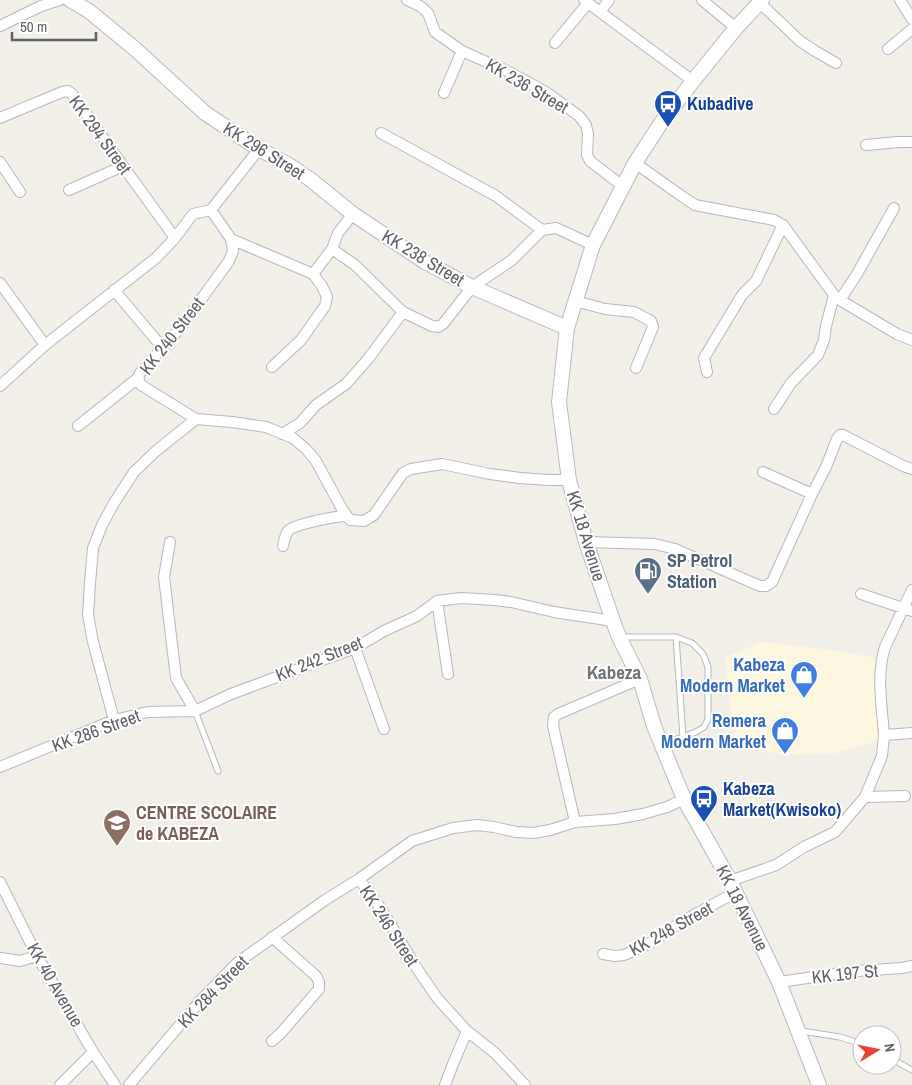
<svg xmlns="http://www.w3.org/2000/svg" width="912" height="1085" font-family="'Archivo Narrow',sans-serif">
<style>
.commercial{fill:#fef7e0}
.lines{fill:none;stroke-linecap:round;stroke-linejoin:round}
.service-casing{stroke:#b5b8bc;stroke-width:7}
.minor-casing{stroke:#b5b8bc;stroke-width:12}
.secondary-casing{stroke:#b6babf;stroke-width:16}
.service{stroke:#fff;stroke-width:5}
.minor{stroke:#fff;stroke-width:10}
.secondary{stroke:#fff;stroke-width:14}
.labels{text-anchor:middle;stroke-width:4;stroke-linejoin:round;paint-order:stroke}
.street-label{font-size:18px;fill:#5f6368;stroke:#fff}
.transit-label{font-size:18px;font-weight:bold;fill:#164399;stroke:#fff;text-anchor:start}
.service-label{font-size:18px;font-weight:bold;fill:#4e5e75;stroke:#fff;text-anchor:start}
.shop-label{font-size:18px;font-weight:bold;fill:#366cbe;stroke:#fff;text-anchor:end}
.education-label{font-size:18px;font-weight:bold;fill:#785e54;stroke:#fff;text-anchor:start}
.neighbourhood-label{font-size:19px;font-weight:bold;fill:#70757a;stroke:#fff}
</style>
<rect width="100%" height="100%" fill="#f1efe8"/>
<path class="commercial" d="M764 642 837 651 876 658 880 740 836 753 785 755 734 744 725 657Z"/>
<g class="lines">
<defs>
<path id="service" d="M622 637H676L692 643 703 654 708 667V719L704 727 696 732 663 744
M676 637 683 737
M195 711 218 771
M801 1031 840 1037 862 1044
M892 1059 912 1070"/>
<path id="minor" d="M407 0 420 6 428 13 435 32 462 51 507 71 546 92 579 116 586 125 588 134 587 155 590 161 624 187
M584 0 693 81
M702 0 736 28
M900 0 912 19
M760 3 800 41 815 51 836 63
M600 12 609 0
M0 26 41 6 60 0
M555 43 588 3
M888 49 912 29
M444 93 462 51
M0 118 62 92 68 91 72 94 123 166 175 238
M381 133 496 196 542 230
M866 145 898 142H912
M0 162 20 192
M635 163 683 197 695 205 774 220 783 225 834 295 840 300 897 334 912 340
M69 190 123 166
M211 210 231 239 233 251 229 261 181 327 140 373 138 378 141 385 196 419 232 422 266 427 293 438 306 449 316 461 342 509 350 520 364 521 374 515 403 473 411 469 442 464 490 474 520 478 548 480H569
M353 214 338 233 332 249 355 265 403 312
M231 239 313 274 322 286 327 297 325 306 301 340 272 367
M313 274 332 249
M0 283 45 345
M114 290 162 347
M840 300 857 274 894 208
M575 301 605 309 634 312 651 321 653 327 636 368
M707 372 704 358 742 295 756 281 783 225
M0 386 45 345 156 258 175 238 193 214 211 210 259 149
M774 409 791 383 818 355 824 340 826 326 834 295
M78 426 138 378
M282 434 300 423 316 405 346 384 368 359 403 312 432 326 438 327 443 324 472 287 512 260 542 230 556 228 593 245
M763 472 812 494
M170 542 164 577 176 678 195 711 231 694 355 648 384 631 417 616 437 601 461 598 495 600 511 602 554 612 613 621
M586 542 655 544 675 549 760 586H766L772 582 812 494 826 467 837 439 840 435H843L903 466 912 469
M283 546C284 541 285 535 288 531 294 524 337 516 346 516
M861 594 912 611
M437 601 448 674
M355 648 384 729
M114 720 93 642 88 615 90 583 93 548 102 525 114 503 134 472 156 451 196 419
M884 735C882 706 876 675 885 647L912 590
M0 767 114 720 148 712 195 711
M865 797 905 796
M575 822 553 726 554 717 558 714 640 679
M359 879 382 910 414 964 437 998 467 1031 495 1053 525 1085
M730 881 776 865 804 847 835 832 865 797 882 756 884 735 912 733
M0 882 37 956 93 1052 115 1085
M603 954 615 956 624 955 650 943 683 921 736 892
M0 958 20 961 37 956
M779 982 857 971 902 968 912 966
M272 1041 281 1033 319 989V982L316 976 272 937
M60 1085 93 1052
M129 1085 201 1000 237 963 325 900 359 879 412 841 453 828 477 825 494 827 516 832 534 833 550 830 575 822 615 819 643 814 667 807 684 799
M445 1085 453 1064 467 1031"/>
<path id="secondary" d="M70 0 89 11 134 48 205 113 259 149 289 165 311 180 353 214 425 262 472 287 567 328
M762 0 736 28 693 81 661 123 635 163 593 245 567 328 559 402 569 480 586 542 613 621 619 637 640 679 654 726 684 799 730 881 779 982 819 1085"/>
</defs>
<use href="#service" class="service-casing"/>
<use href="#minor" class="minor-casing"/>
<use href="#secondary" class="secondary-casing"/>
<use href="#service" class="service"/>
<use href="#minor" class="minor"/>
<use href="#secondary" class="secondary"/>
</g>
<defs>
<symbol id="bus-pin" viewBox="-11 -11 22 30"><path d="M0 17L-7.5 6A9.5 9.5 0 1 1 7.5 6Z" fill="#1a4fb4" stroke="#fff"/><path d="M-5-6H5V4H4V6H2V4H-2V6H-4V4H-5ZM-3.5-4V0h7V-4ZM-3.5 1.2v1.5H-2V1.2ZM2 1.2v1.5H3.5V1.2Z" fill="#fff"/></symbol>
<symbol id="fuel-pin" viewBox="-11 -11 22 30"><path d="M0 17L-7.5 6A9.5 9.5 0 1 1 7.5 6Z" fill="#5c6f8a" stroke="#fff"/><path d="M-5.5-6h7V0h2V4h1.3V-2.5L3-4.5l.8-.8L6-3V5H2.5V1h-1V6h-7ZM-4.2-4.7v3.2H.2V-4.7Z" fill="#fff"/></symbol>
<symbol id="shop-pin" viewBox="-11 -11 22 30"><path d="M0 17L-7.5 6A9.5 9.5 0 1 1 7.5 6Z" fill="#3f7fe0" stroke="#fff"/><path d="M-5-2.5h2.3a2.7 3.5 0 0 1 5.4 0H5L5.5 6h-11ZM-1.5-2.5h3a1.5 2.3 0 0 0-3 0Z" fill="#fff"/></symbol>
<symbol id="school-pin" viewBox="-11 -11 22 30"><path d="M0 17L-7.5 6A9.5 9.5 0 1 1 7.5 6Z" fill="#8d6e63" stroke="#fff"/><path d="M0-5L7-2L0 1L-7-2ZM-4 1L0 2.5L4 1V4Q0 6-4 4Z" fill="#fff"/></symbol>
</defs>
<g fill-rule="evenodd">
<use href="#bus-pin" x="652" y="88" width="32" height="43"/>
<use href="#fuel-pin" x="632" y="555" width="32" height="43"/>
<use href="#shop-pin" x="788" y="659" width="32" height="43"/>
<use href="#shop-pin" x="769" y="715" width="32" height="43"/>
<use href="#bus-pin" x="688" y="783" width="32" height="43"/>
<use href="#school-pin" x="101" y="807" width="32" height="43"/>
</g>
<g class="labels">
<g class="street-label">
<text transform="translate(527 86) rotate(30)" y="6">KK 236 Street</text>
<text transform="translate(100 135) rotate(54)" y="6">KK 294 Street</text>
<text transform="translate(264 151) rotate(32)" y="6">KK 296 Street</text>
<text transform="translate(423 258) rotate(31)" y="6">KK 238 Street</text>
<text transform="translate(172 336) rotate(-52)" y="6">KK 240 Street</text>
<text transform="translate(586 536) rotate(73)" y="6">KK 18 Avenue</text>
<text transform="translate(319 659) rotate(-22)" y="6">KK 242 Street</text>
<text transform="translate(96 731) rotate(-20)" y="6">KK 286 Street</text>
<text transform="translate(742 908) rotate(63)" y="6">KK 18 Avenue</text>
<text transform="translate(389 926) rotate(57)" y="6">KK 246 Street</text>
<text transform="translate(671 929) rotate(-29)" y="6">KK 248 Street</text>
<text transform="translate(845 974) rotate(-6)" y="6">KK 197 St</text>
<text transform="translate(55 985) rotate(60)" y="6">KK 40 Avenue</text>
<text transform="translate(213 992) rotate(-46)" y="6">KK 284 Street</text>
</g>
<g class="transit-label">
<text x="687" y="110">Kubadive</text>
<text x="723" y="795">Kabeza<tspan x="723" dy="21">Market(Kwisoko)</tspan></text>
</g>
<g class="service-label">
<text x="667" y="567">SP Petrol<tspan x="667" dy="21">Station</tspan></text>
</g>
<g class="shop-label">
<text x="785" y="671">Kabeza<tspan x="785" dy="21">Modern Market</tspan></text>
<text x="766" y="727">Remera<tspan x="766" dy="21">Modern Market</tspan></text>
</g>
<g class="education-label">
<text x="136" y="819">CENTRE SCOLAIRE<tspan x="136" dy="21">de KABEZA</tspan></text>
</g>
<g class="neighbourhood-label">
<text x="614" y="679">Kabeza</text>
</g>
</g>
<g transform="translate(877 1050) rotate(80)"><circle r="24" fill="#ffffff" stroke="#bfc1c3"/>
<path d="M0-4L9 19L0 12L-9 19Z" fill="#ea4335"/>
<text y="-8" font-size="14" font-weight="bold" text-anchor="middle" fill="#5f6368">N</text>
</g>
<path d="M12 32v8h84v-8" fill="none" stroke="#5f6368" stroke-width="2.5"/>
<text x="20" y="32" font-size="15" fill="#5f6368" stroke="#ffffff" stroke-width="4" paint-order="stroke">50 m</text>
</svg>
